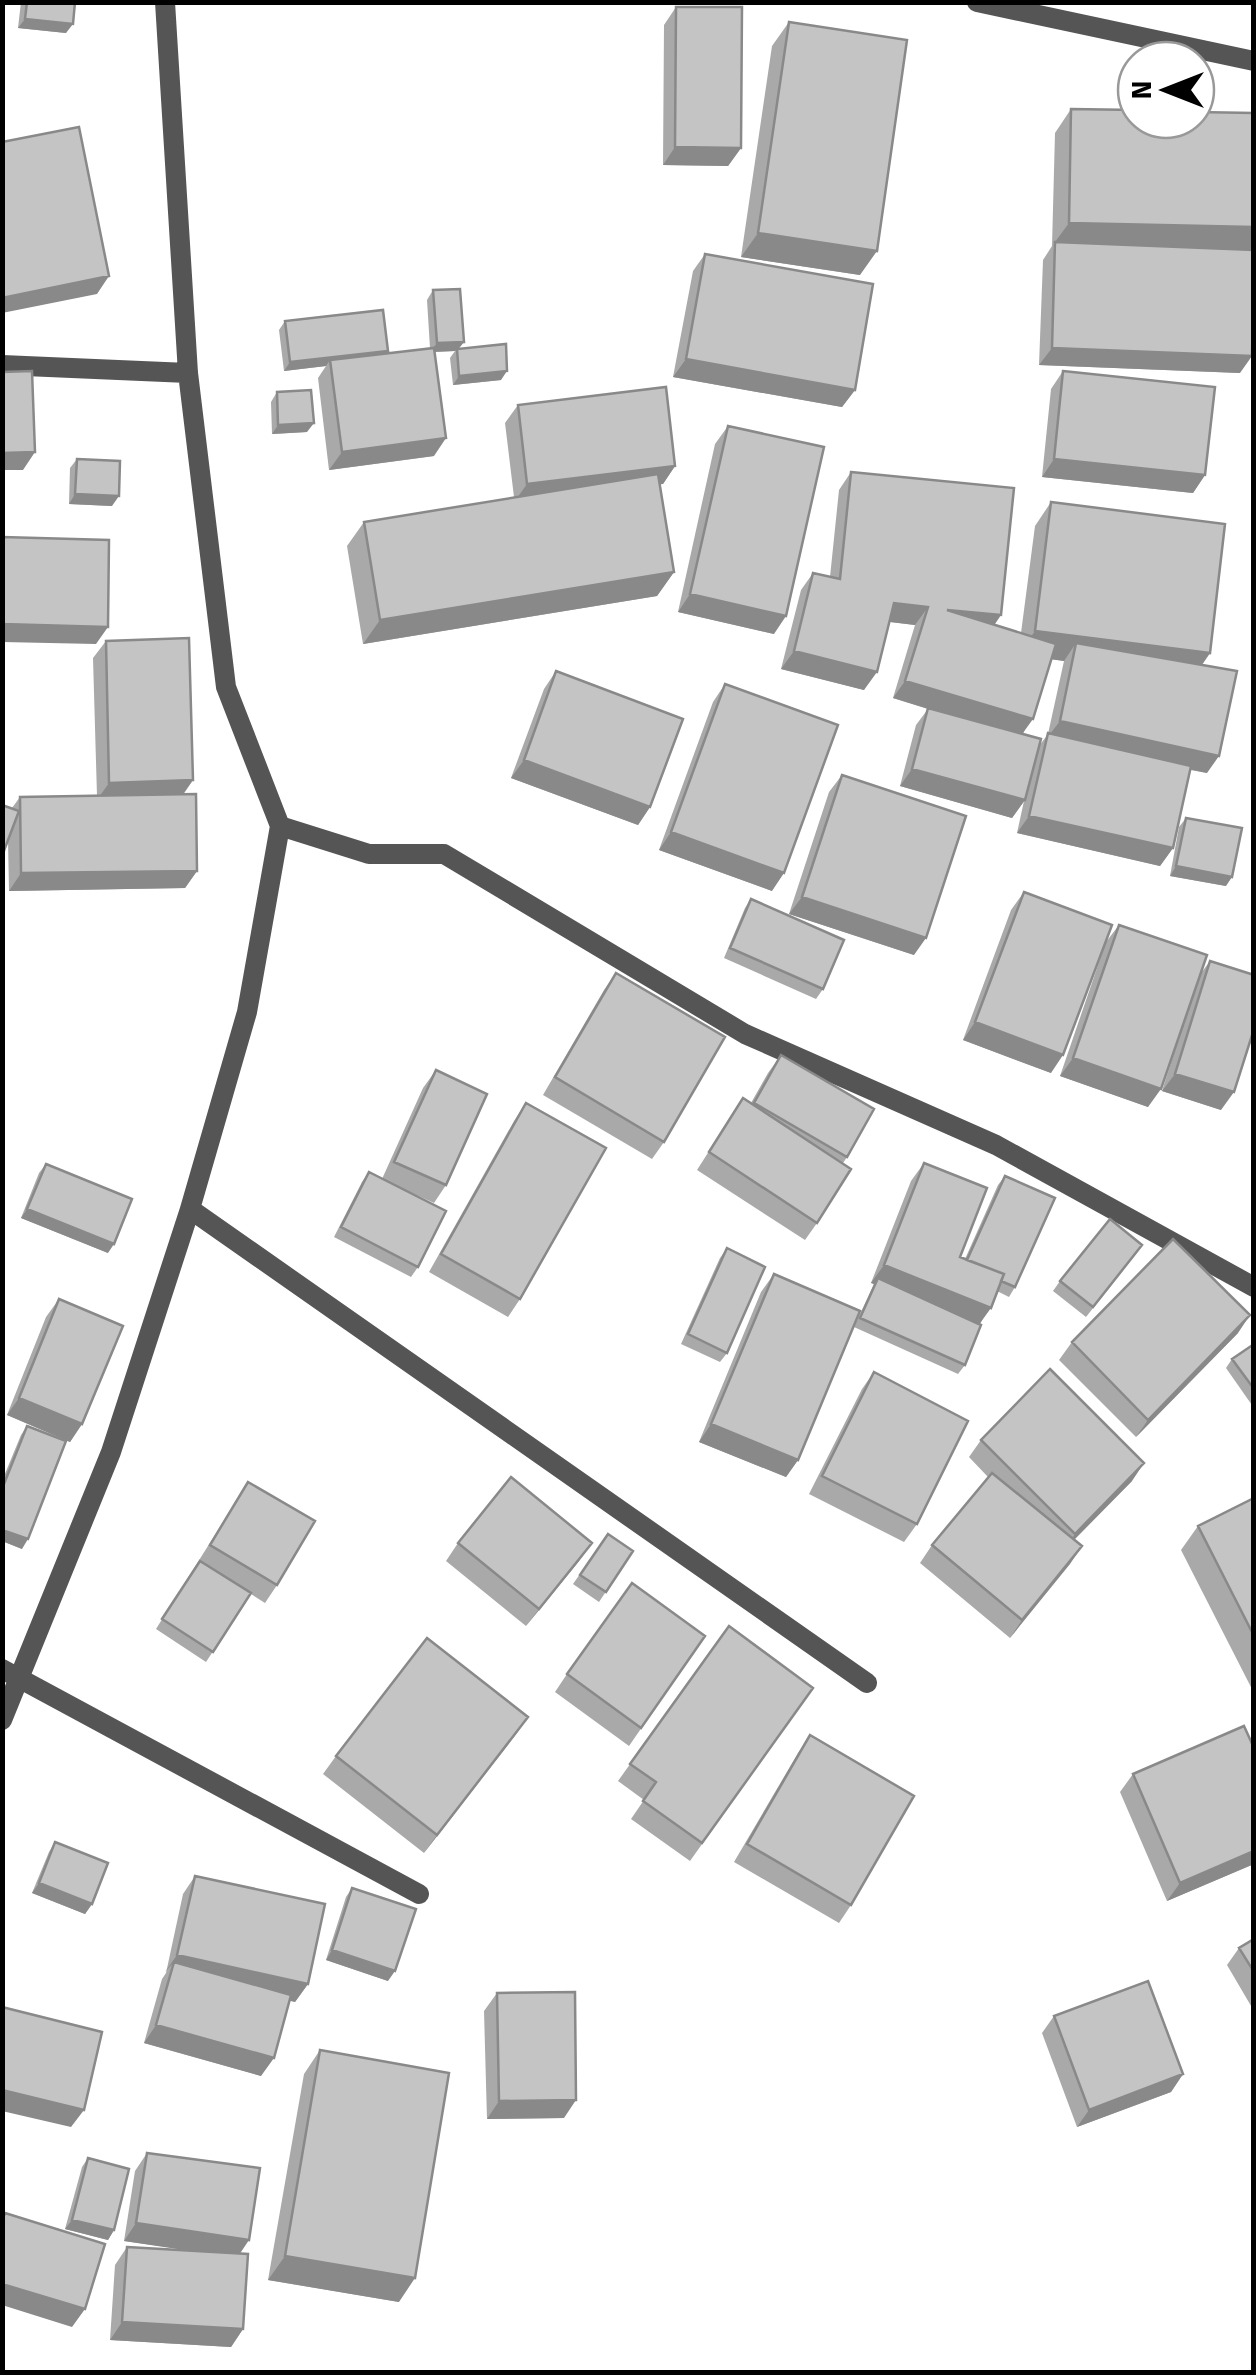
<svg xmlns="http://www.w3.org/2000/svg" width="1256" height="2375" font-family="'Fira Sans',sans-serif">
<style>
.lines{fill:none;stroke-linecap:round;stroke-linejoin:round}
.minor{stroke:#555;stroke-width:20}
.wall{fill:#a9a9a9;fill-rule:evenodd}
.shaded-wall{fill:#898989}
.building{fill:#c4c4c4;stroke:#898989;stroke-width:2.5}
</style>
<rect width="100%" height="100%" fill="#fff"/>
<g class="lines">
<path class="minor" d="M977 2 1254 61
M2 365 188 373
M280 826 369 854H444L745 1034 996 1145 1254 1287
M190 1209 867 1683
M2 1669 419 1894
M2 1720 111 1452 190 1209 247 1012 280 826 226 687 188 373 165 2"/>
</g>
<path class="wall" d="M21 2H75L66 33 18 28Z
M676 7 741 148 728 166 663 165 664 25Z
M789 22 860 275 741 257 772 46Z
M1071 109 1240 373 1039 365 1043 260 1052 246 1055 133Z
M705 254 855 390 842 407 673 377 693 271Z
M433 290 459 348 501 380 453 385 450 358 455 351 435 352 434 456 329 470 318 378 326 366 284 371 279 330 285 321 386 354 430 348 427 300Z
M1063 371 1205 475 1193 493 1042 477 1051 389Z
M277 392 307 432 272 434 271 402Z
M518 405 675 466 663 484H660L674 572 657 596 363 644 347 546 364 522 514 497 505 423Z
M728 426 774 634 678 612 715 444Z
M77 459 112 506 69 504 70 468Z
M851 472 994 625 1021 633 1035 526 1051 502 1210 653 1202 665 1207 773 1190 770 1173 848 1160 866 1017 833 1024 801 1012 818 900 786 916 725 928 709 893 698 915 625 890 622 864 690 781 669 801 590 813 573 830 577 839 490ZM1052 659 1064 661 1048 734 1039 746 1023 734Z
M106 641 193 780 183 795 197 871 185 888 9 891 8 840 12 808 20 797 97 796 93 658Z
M556 671 650 807 638 825 511 778 544 689Z
M725 684 772 891 659 850 713 702Z
M842 775 914 955 789 914 829 792Z
M1186 818 1226 886 1170 876 1179 827Z
M1024 892 1051 1073 963 1040 1011 910Z
M751 899 823 989 816 999 724 958 745 908Z
M1119 925 1199 976 1210 961 1221 1110 1162 1091 1189 1006 1148 1107 1060 1076 1106 942Z
M616 973 664 1142 652 1159 543 1095 604 990Z
M781 1055 847 1157 843 1163 817 1223 805 1240 697 1170 743 1098 751 1103 768 1073Z
M436 1070 446 1185 434 1203 392 1184 418 1267 411 1277 334 1237 362 1182 369 1172 382 1179 423 1088Z
M526 1103 520 1299 508 1317 429 1272 514 1121Z
M924 1163 960 1257 965 1259 998 1185 1005 1176 1015 1287 1009 1297 997 1291 980 1324 965 1365 958 1374 854 1327 874 1284 871 1283 911 1181Z
M46 1164 108 1253 21 1218 39 1173Z
M727 1248V1353L720 1362 681 1344 720 1258Z
M1136 1254 1086 1317 1053 1291 1060 1281Z
M774 1274 798 1460 786 1477 699 1442 761 1292Z
M59 1299 82 1424 70 1442 7 1415 46 1317Z
M1238 1333 1136 1437 1059 1360 1072 1342Z
M1254 1344V1408L1226 1368 1232 1359Z
M874 1372 917 1524 904 1542 809 1494 862 1389Z
M27 1426 22 1549 2 1541V1481L21 1435Z
M981 1440 1132 1481 1074 1540 1082 1546 1010 1638 920 1563 932 1545 988 1477 969 1457Z
M248 1482 277 1585 265 1603 251 1594 206 1662 156 1629Z
M1254 1498V1693L1181 1550 1198 1526Z
M608 1534 633 1551 599 1602 573 1584Z
M458 1543 579 1561 526 1626 446 1561Z
M729 1626 813 1688 690 1861 631 1819 644 1800 618 1781Z
M705 1636 629 1746 555 1692 567 1674Z
M516 1734 424 1853 323 1774 336 1756Z
M810 1735 851 1905 839 1923 734 1862 798 1753Z
M1254 1748V1864L1167 1901 1120 1792 1133 1774Z
M55 1842 92 1904 85 1914 32 1893 49 1852Z
M195 1876 308 1984 295 2002 290 2000 261 2076 144 2043 162 1979 166 1973 183 1894Z
M352 1888 388 1981 326 1960 346 1897Z
M1254 1939V2011L1227 1965 1239 1948Z
M497 1993 564 2118 487 2119 484 2011Z
M1054 2016 1183 2074 1171 2092 1077 2127 1042 2033Z
M320 2050 399 2302 268 2280 304 2074Z
M147 2153 239 2253 243 2329 231 2347 110 2340 115 2265 127 2247 188 2250 124 2241 135 2171Z
M88 2158 114 2230 108 2240 65 2229 82 2167Z"/>
<path class="shaded-wall" d="M25 19 73 24 66 33 18 28Z
M675 147 741 148 728 166 663 165Z
M1069 223 1254 227V251L1055 242Z
M758 233 877 251 860 275 741 257Z
M109 276 97 294 2 313V298Z
M464 342 457 351V349L455 351 430 352 437 343Z
M1052 348 1252 356 1240 373 1039 365Z
M388 351 381 360H330L326 366 284 371 290 362Z
M686 359 855 390 842 407 673 377Z
M507 371 501 380 453 385 459 376Z
M314 423 307 432 272 434 278 425Z
M446 438 434 456 329 470 342 452Z
M35 452 23 470H2V453Z
M1054 459 1205 475 1193 493 1042 477Z
M675 466 663 484 515 501 527 484Z
M75 494 119 496 112 506 69 504Z
M674 572 657 596 363 644 380 620Z
M690 594 786 616 774 634 678 612Z
M894 603 928 607 915 625 882 621Z
M947 610 1001 615 989 633Z
M2 624 108 627 96 644 2 642Z
M1035 631 1210 653 1193 677 1076 643 1064 661 1018 655Z
M794 651 877 672 864 690 781 669Z
M905 681 1033 719 1020 737 893 698Z
M1060 721 1219 756 1207 773 1047 738Z
M524 760 650 807 638 825 511 778Z
M912 769 1025 800 1012 818 900 786Z
M193 780 180 798 97 800 109 783Z
M1029 816 1173 848 1160 866 1017 833Z
M671 832 784 873 772 891 659 850Z
M1176 866 1232 877 1226 886 1170 876Z
M197 871 185 888 9 891 21 873Z
M802 897 926 938 914 955 789 914Z
M975 1022 1063 1055 1051 1073 963 1040Z
M1073 1058 1161 1089 1148 1107 1060 1076Z
M1175 1074 1234 1092 1221 1110 1162 1091Z
M27 1209 114 1244 108 1253 21 1218Z
M884 1265 991 1308 978 1326 878 1278 874 1284 871 1283Z
M1250 1315 1238 1333 1136 1437 1148 1420Z
M19 1398 82 1424 70 1442 7 1415Z
M711 1424 798 1460 786 1477 699 1442Z
M1144 1463 1132 1481 1063 1551 1075 1534Z
M2 1530 28 1539 22 1549 2 1541Z
M592 1543 579 1561 526 1626 539 1609Z
M1082 1546 1070 1564 1010 1638 1022 1620Z
M528 1717 516 1734 424 1853 437 1835Z
M1254 1851V1864L1167 1901 1180 1883Z
M39 1883 92 1904 85 1914 32 1893Z
M332 1950 395 1971 388 1981 326 1960Z
M177 1955 308 1984 295 2002 171 1974 174 1962 165 1972Z
M156 2025 274 2058 261 2076 144 2043Z
M1183 2074 1171 2092 1077 2127 1089 2110Z
M2 2090 84 2110 71 2127 2 2111Z
M576 2100 564 2118 487 2119 499 2101Z
M72 2220 114 2230 108 2240 65 2229Z
M136 2223 249 2240 237 2258 124 2241Z
M285 2256 415 2278 399 2302 268 2280Z
M2 2284 85 2309 72 2327 2 2305Z
M122 2322 243 2329 231 2347 110 2340Z"/>
<path class="building" d="M27 2H75L73 24 25 19Z
M676 7H742L741 148 675 147Z
M789 22 907 40 877 251 758 233Z
M1071 109 1136 110V120H1196V112L1254 113V227L1069 223Z
M79 127 109 276 2 298V142Z
M1055 242 1254 250 1252 356 1052 348Z
M705 254 873 284 855 390 686 359Z
M460 289 464 342 437 343 433 290Z
M383 310 388 351 290 362 285 321Z
M506 344 507 371 459 376 457 349Z
M434 348 446 438 342 452 330 360Z
M32 371 35 452 2 453V372Z
M1063 371 1215 387 1205 475 1054 459Z
M666 387 675 466 527 484 518 405Z
M311 390 314 423 278 425 277 392Z
M728 426 824 447 786 616 690 594Z
M77 459 120 461 119 496 75 494Z
M851 472 1014 488 1001 615 947 610 1056 644 1033 719 905 681 928 607 894 603 877 672 794 651 813 573 840 579Z
M658 474 674 572 380 620 364 522Z
M1051 502 1225 524 1210 653 1035 631Z
M2 537 109 540 108 627 2 624Z
M189 638 193 780 109 783 106 641Z
M1076 643 1237 671 1219 756 1060 721Z
M556 671 683 719 650 807 524 760Z
M725 684 838 725 784 873 671 832Z
M928 708 1041 739 1025 800 912 769Z
M1048 733 1191 766 1173 848 1029 816Z
M842 775 966 816 926 938 802 897Z
M196 794 197 871 21 873 20 797Z
M2 805 19 811 2 856Z
M1186 818 1242 828 1232 877 1176 866Z
M1024 892 1112 925 1063 1055 975 1022Z
M751 899 844 940 823 989 730 948Z
M1119 925 1207 955 1161 1089 1073 1058Z
M1210 961 1254 975V1029L1234 1092 1175 1074Z
M616 973 725 1037 664 1142 555 1077Z
M781 1055 874 1109 847 1157 754 1103Z
M436 1070 487 1094 446 1185 394 1162Z
M743 1098 851 1169 817 1223 709 1152Z
M526 1103 606 1148 520 1299 441 1254Z
M924 1163 987 1188 960 1257 1004 1274 991 1308 884 1265Z
M46 1164 132 1199 114 1244 27 1209Z
M369 1172 446 1211 418 1267 341 1227Z
M1005 1176 1055 1198 1015 1287 1001 1281 1004 1274 967 1260Z
M1110 1219 1142 1245 1093 1307 1060 1281Z
M1173 1239 1250 1315 1148 1420 1072 1342Z
M727 1248 765 1267 727 1353 688 1334Z
M774 1274 860 1311 798 1460 711 1424Z
M878 1278 981 1325 965 1365 860 1318Z
M59 1299 123 1326 82 1424 19 1398Z
M1254 1344V1389L1232 1359Z
M1050 1369 1144 1463 1075 1534 981 1440Z
M874 1372 968 1421 917 1524 822 1476Z
M27 1426 66 1441 28 1539 2 1530V1489Z
M992 1473 1082 1546 1022 1620 932 1545Z
M511 1477 592 1543 539 1609 458 1543Z
M248 1482 315 1521 277 1585 210 1545Z
M1254 1498V1636L1198 1526Z
M608 1534 633 1551 606 1592 580 1575Z
M200 1561 251 1593 213 1652 162 1619Z
M632 1583 705 1636 641 1728 567 1674Z
M729 1626 813 1688 702 1843 643 1801 656 1782 630 1764Z
M427 1638 528 1717 437 1835 336 1756Z
M1244 1726 1254 1748V1851L1180 1883 1133 1774Z
M810 1735 914 1796 851 1905 747 1844Z
M55 1842 108 1863 92 1904 39 1883Z
M195 1876 325 1904 308 1984 177 1955Z
M352 1888 416 1909 395 1971 332 1950Z
M1254 1939V1972L1239 1948Z
M174 1962 291 1995 274 2058 156 2025Z
M1148 1981 1183 2074 1089 2110 1054 2016Z
M575 1992 576 2100 499 2101 497 1993Z
M2 2007 102 2032 84 2110 2 2090Z
M320 2050 449 2073 415 2278 285 2256Z
M147 2153 260 2168 249 2240 136 2223Z
M88 2158 129 2169 114 2230 72 2220Z
M5 2213 105 2244 85 2309 2 2284V2221Z
M127 2247 248 2254 243 2329 122 2322Z"/>
<rect width="1256" height="2375" fill="none" stroke="#000000" stroke-width="10"/>
<g transform="translate(1166 90) rotate(270)"><circle r="48" fill="#ffffff" stroke="#999999" stroke-width="2.5"/>
<path d="M0-8L18 38L0 25L-18 38Z" fill="#000000"/>
<text y="-15" font-size="28" font-weight="bold" text-anchor="middle" fill="#000000">N</text>
</g>
</svg>
